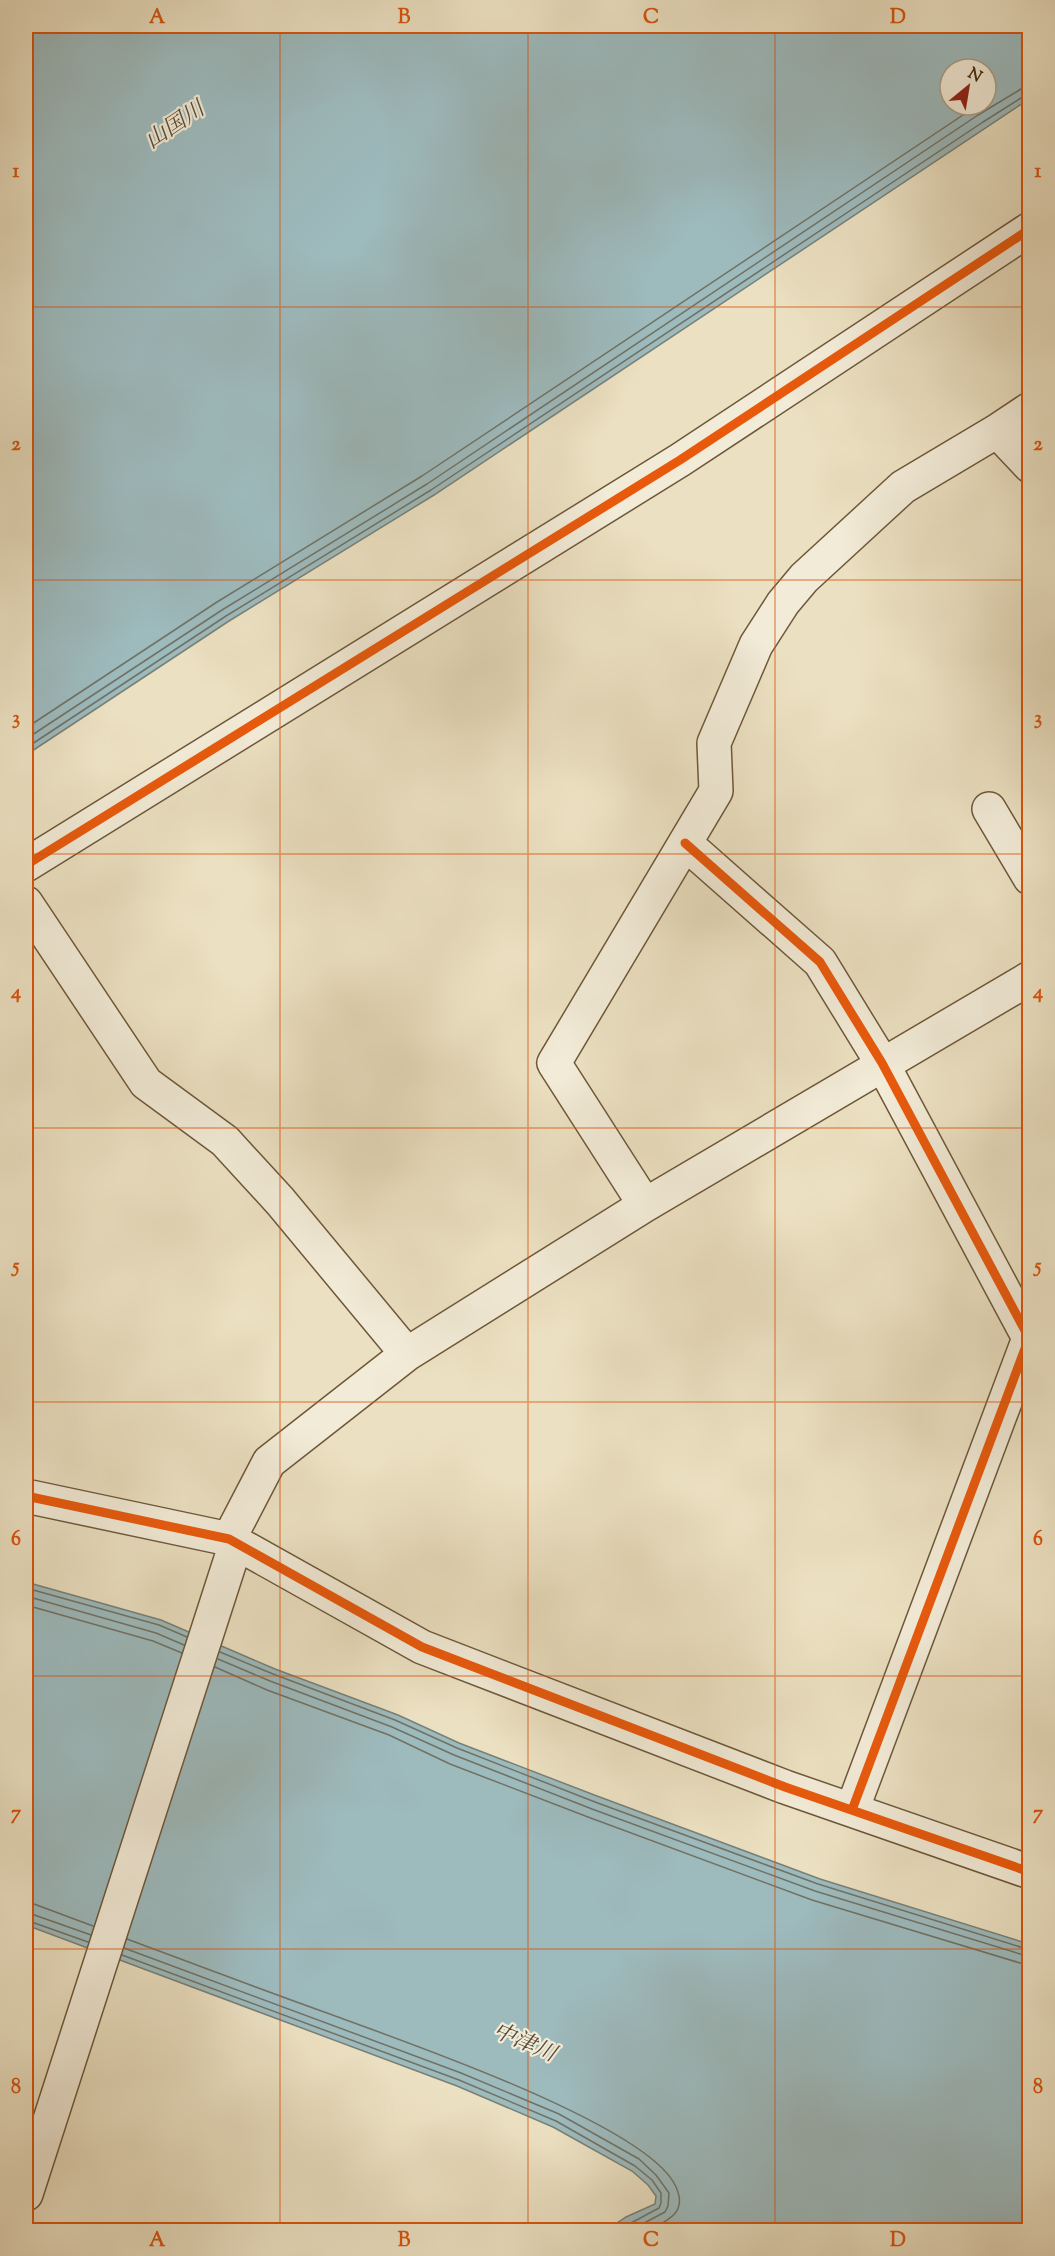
<svg xmlns="http://www.w3.org/2000/svg" width="1055" height="2256" font-family="'Sorts Mill Goudy','Noto Serif JP',serif">
<style>
.water{fill:#9dbabd;stroke:#798076;stroke-width:1.5;fill-rule:evenodd}
.lines{fill:none;stroke-linecap:round;stroke-linejoin:round}
.shore{stroke:#707264;stroke-width:1.5}
.minor-casing{stroke:#6e5739;stroke-width:36}
.minor{stroke:#f2ebd7;stroke-width:33}
.cycleway-casing{stroke:#f2ebd7;stroke-width:13}
.cycleway{stroke:#e8590c;stroke-width:9}
.grid{fill:none;stroke:#d8540c;stroke-width:1.5;stroke-opacity:0.55}
.labels{text-anchor:middle;stroke-width:4.5;stroke-linejoin:round;paint-order:stroke}
.water-label{font-size:22px;font-style:italic;fill:#5a4d38;stroke:#f2ebd7}
.neatline{fill:none;stroke:#d8540c;stroke-width:2}
.grid-label{font-size:20px;text-anchor:middle;font-weight:bold;fill:#d8540c}
</style>
<rect width="100%" height="100%" fill="#ebe0c1"/>
<filter id="stains"><feTurbulence type="fractalNoise" baseFrequency=".00333" numOctaves="4"/><feColorMatrix values="0 0 0 0 .2 0 0 0 0 .09 0 0 0 0 .02 0 0 0 .5 -.17"/></filter>
<radialGradient id="worn" r=".72"><stop offset=".6" stop-color="#630" stop-opacity="0"/><stop offset="1" stop-color="#630" stop-opacity=".3"/></radialGradient>
<path class="water" d="M26 26H1029V99L434 495 229 621 26 755ZM950 69H986V105H950Z
M26 1582 161 1620 275 1669 398 1715 459 1743 597 1796 820 1879 1029 1944V2230H607L626 2217 655 2204 656 2196 648 2185 632 2171 553 2127 457 2086 26 1925Z"/>
<g class="lines">
<path class="shore" d="M26 728 217 602 422 476 978 105
M26 739 222 610 427 484 978 115 1021 89 1030 87
M26 748 226 616 431 490 983 122 1024 96 1030 95
M26 1588 159 1625 187 1637
M26 1596 156 1633 184 1645
M26 1605 153 1641 182 1653
M220 1652 273 1674 395 1720 457 1748 595 1802 818 1884 1030 1950
M218 1659 270 1681 392 1727 454 1755 592 1809 815 1891 1030 1957
M215 1667 267 1690 389 1735 450 1764 588 1817 812 1900 1030 1966
M26 1903 34 1904 93 1926
M26 1912 91 1935
M26 1920 88 1942
M127 1939C194 1964 260 1989 327 2013 396 2039 649 2124 676 2187 688 2213 667 2221 649 2230
M124 1948 461 2073 559 2114 639 2159 656 2175 669 2193 668 2206 665 2212 631 2230
M122 1955 459 2080 556 2121 635 2166 652 2180 661 2193V2203L659 2208 618 2230"/>
<defs>
<path id="minor" d="M997 431 1030 466
M989 809 1030 878
M685 843 820 962 882 1063 1029 1338 852 1810
M26 865 680 460 1030 229
M26 903 146 1083 225 1141 280 1201 407 1354
M645 1205 554 1063 716 791 714 743 756 645 783 603 804 578 903 487 997 431 1030 409
M26 1496 229 1539 422 1647 785 1787 1030 1872
M229 1539 269 1462 407 1354 645 1205 1030 978
M26 2194 236 1543"/>
</defs>
<use href="#minor" class="minor-casing"/>
<use href="#minor" class="minor"/>
<defs>
<path id="cycleway" d="M685 843 820 962 882 1063 1029 1338 852 1810
M26 865 680 460 1030 229
M26 1496 229 1539 422 1647 785 1787 1030 1872"/>
</defs>
<use href="#cycleway" class="cycleway-casing"/>
<use href="#cycleway" class="cycleway"/>
</g>
<path class="grid" d="M280 26V2230M528 26V2230M775 26V2230M26 307H1030M26 580H1030M26 854H1030M26 1128H1030M26 1402H1030M26 1676H1030M26 1949H1030"/>
<g class="labels">
<g class="water-label">
<text transform="translate(174 124) rotate(-34)" y="8">山国川</text>
<text transform="translate(525 2041) rotate(23)" y="8">中津川</text>
</g>
</g>
<rect width="1055" height="2256" fill="none" stroke="#ebe0c1" stroke-width="66"/>
<g transform="translate(968 87) rotate(30)"><circle r="28" fill="#f2ebd7" stroke="#ac9d86" stroke-width="1.5"/>
<path d="M0-4.5L10 22L0 15L-10 22Z" fill="#8f2418"/>
<text y="-9" font-size="16" font-weight="bold" text-anchor="middle" fill="#44290c">N</text>
</g>
<rect x="33" y="33" width="989" height="2190" class="neatline"/>
<g class="grid-label">
<text x="157" y="23">A</text>
<text x="404" y="23">B</text>
<text x="651" y="23">C</text>
<text x="898" y="23">D</text>
<text x="16" y="177">1</text>
<text x="1038" y="177">1</text>
<text x="16" y="450">2</text>
<text x="1038" y="450">2</text>
<text x="16" y="724">3</text>
<text x="1038" y="724">3</text>
<text x="16" y="998">4</text>
<text x="1038" y="998">4</text>
<text x="16" y="1272">5</text>
<text x="1038" y="1272">5</text>
<text x="16" y="1545">6</text>
<text x="1038" y="1545">6</text>
<text x="16" y="1819">7</text>
<text x="1038" y="1819">7</text>
<text x="16" y="2093">8</text>
<text x="1038" y="2093">8</text>
<text x="157" y="2246">A</text>
<text x="404" y="2246">B</text>
<text x="651" y="2246">C</text>
<text x="898" y="2246">D</text>
</g>
<rect width="100%" height="100%" filter="url(#stains)"/>
<rect width="100%" height="100%" fill="url(#worn)"/>
</svg>
